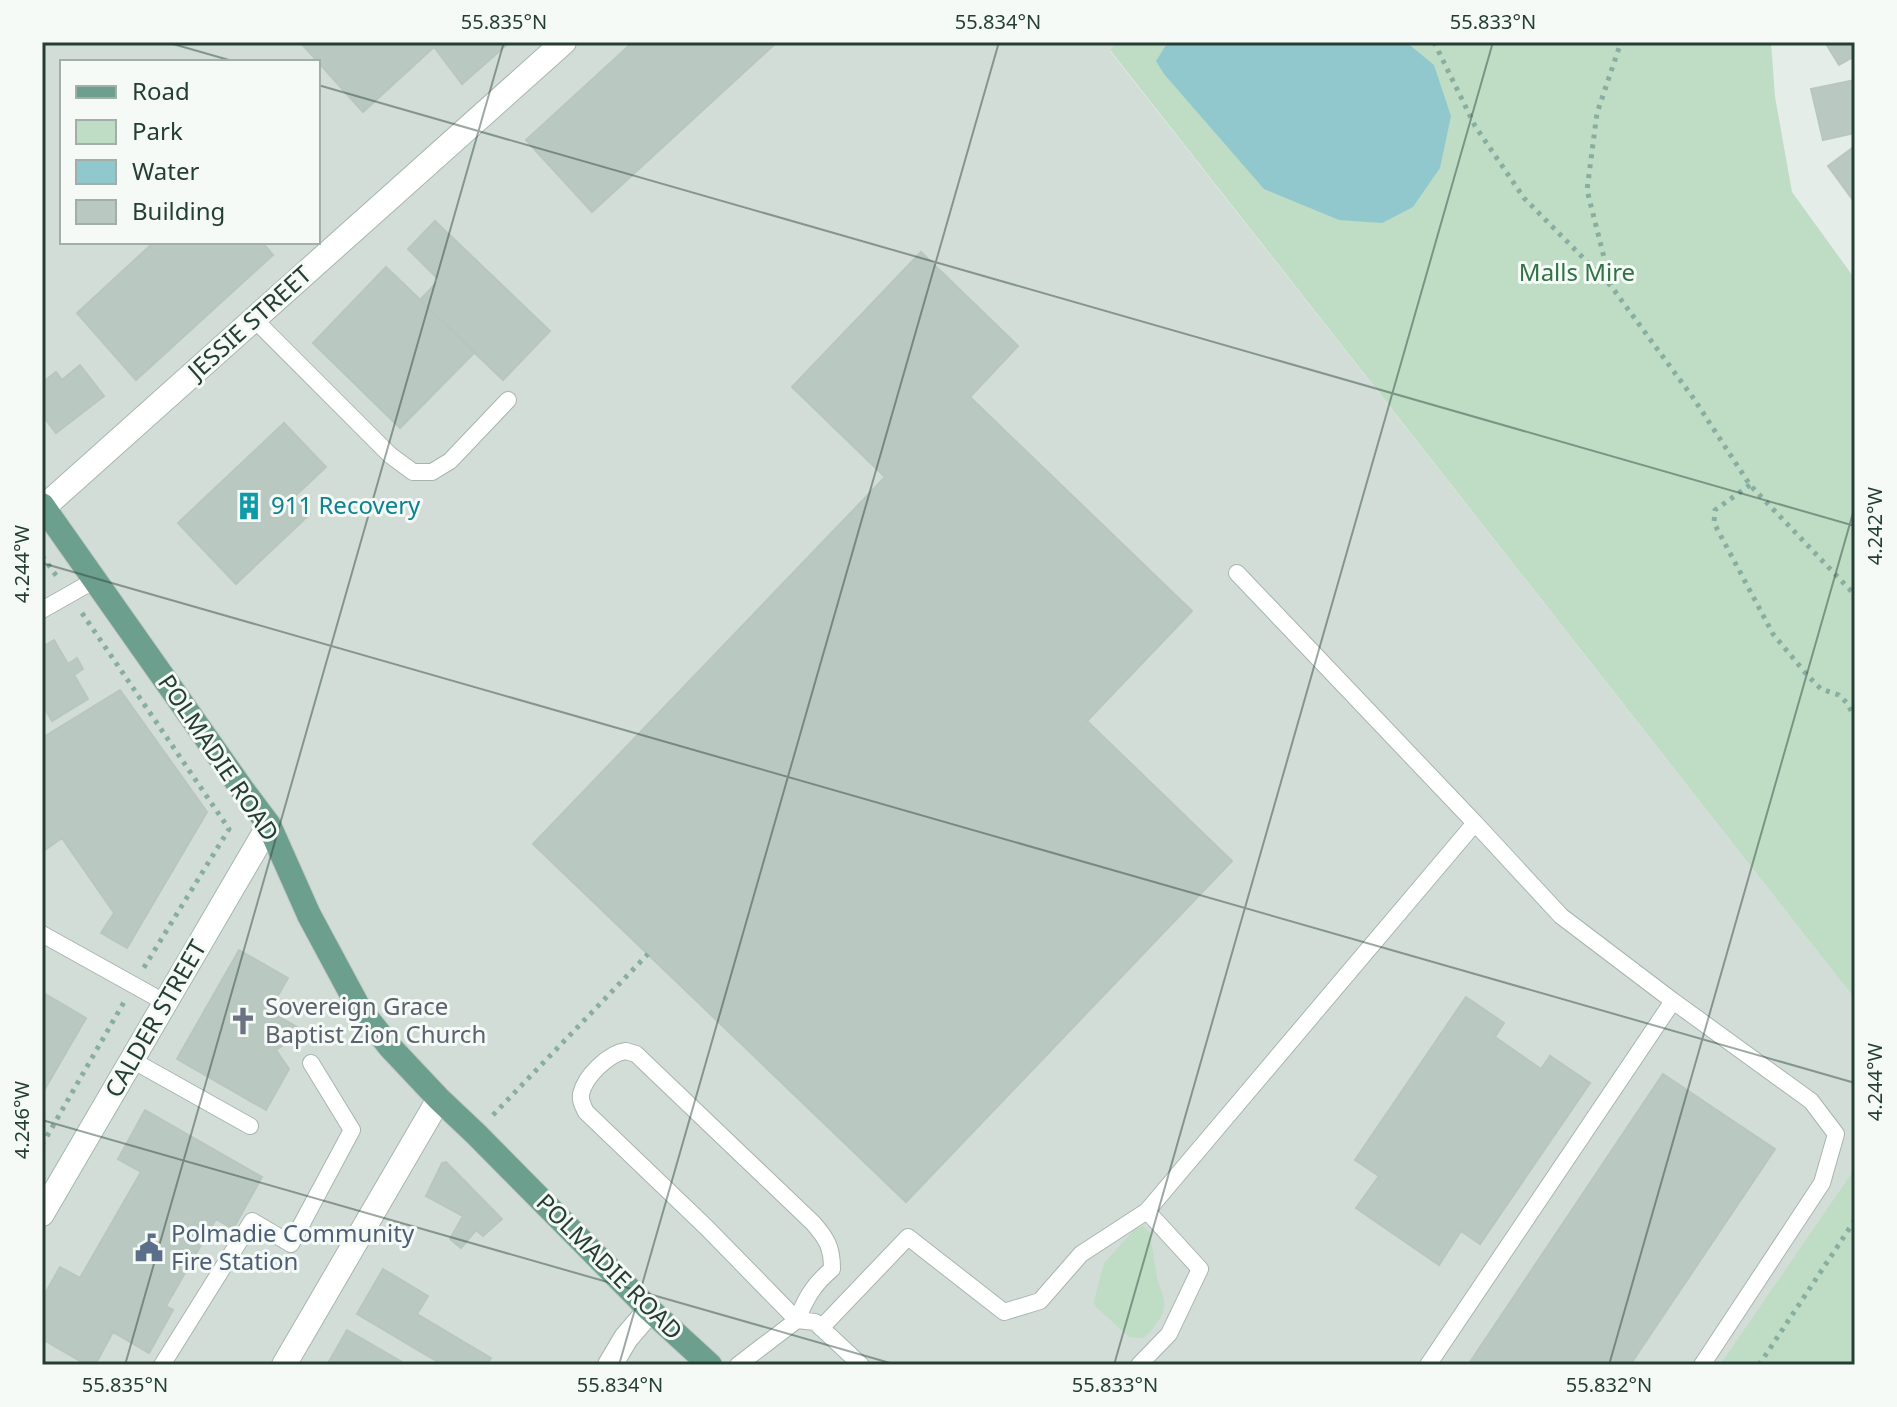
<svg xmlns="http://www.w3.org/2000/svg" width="1897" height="1407" font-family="'Noto Sans',sans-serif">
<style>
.built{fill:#d3ddd8;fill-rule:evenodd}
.green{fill:#bfdcc5}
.water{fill:#91c8ce}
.building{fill:#bac8c2;stroke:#b8c6bf;stroke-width:2}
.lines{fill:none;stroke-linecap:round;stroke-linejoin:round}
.service-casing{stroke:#a8b5af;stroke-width:18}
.minor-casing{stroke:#a8b5af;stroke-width:26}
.secondary-casing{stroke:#a4b8b0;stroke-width:26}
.primary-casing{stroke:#c2c9c6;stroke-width:26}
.path{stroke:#87aea0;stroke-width:5;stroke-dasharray:4 6;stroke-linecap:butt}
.service{stroke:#fff;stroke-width:16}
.minor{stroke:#fff;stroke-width:24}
.secondary{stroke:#fff;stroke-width:24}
.primary{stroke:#6d9f8f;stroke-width:24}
.ticks{fill:none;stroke:#253e35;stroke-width:2;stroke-opacity:0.45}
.labels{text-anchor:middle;stroke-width:6;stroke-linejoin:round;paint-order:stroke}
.park-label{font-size:24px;fill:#327246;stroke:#f5faf7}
.street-label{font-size:24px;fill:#253e35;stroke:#f5faf7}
.culture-label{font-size:24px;fill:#0d838f;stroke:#f5faf7;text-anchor:start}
.worship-label{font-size:24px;fill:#5b616d;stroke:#f5faf7;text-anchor:start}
.service-label{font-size:24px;fill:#4e5e75;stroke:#f5faf7;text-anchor:start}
.neatline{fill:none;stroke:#253e35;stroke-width:3}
.ticks-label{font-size:20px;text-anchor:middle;fill:#253e35}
</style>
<rect width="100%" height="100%" fill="#e5ede9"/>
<path class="built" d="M42 42H1118L1110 51 1855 999V1168L1721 1365H42ZM62 62H318V242H62Z"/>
<path class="green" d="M1118 42H1771L1775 97 1792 192 1855 279V999L1110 50Z
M1855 1168V1365H1720Z
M1143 1226 1150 1233 1157 1278 1164 1299V1308L1161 1317 1150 1332 1143 1338 1129 1337 1095 1306 1094 1301 1104 1263 1135 1229Z"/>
<path class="water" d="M1168 42H1406L1434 65 1451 116 1440 168 1413 207 1382 223 1339 220 1264 189 1164 74 1156 61Z"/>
<path class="building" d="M300 42H510L462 84 434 47 363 112Z
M633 42H777L592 212 526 140Z
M1825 42H1855V56L1839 65Z
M1855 80V133L1823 140 1811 89Z
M1855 146V203L1828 166Z
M435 221 550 331 503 380 420 300 439 280 408 249Z
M154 242H262L273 255 136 380 77 313Z
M921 252 1018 346 970 397 1192 611 1087 721 1232 861 906 1202 533 844 885 477 792 387Z
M386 267 475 352 400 428 313 343Z
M80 365 104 396 56 433 42 415V383L56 372 62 380Z
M284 423 326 467 294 497 310 514 236 584 178 523Z
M54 640 68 664 77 658 83 669 74 675 88 699 52 721 42 704V647Z
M120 690 207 812 127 948 101 933 114 913 62 838 42 852V738Z
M239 950 288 978 269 1011 304 1031 276 1050 289 1069 266 1110 177 1059Z
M42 992 86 1018 42 1094Z
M1466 997 1504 1023 1495 1037 1541 1069 1550 1056 1590 1083 1480 1244 1461 1231 1439 1265 1356 1208 1379 1176 1355 1160Z
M1663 1074 1775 1149 1630 1365H1468Z
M145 1110 262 1177 233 1229 216 1219 166 1306 173 1310 149 1353 113 1332 95 1365H87L42 1339V1299L60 1267 80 1278 141 1172 118 1159Z
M446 1162 502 1219 483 1236 476 1230 461 1248 450 1239 463 1216 426 1196 442 1163Z
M383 1269 428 1296 417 1314 491 1358 487 1365H443L357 1314Z
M347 1330 407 1365H327Z"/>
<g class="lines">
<defs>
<path id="service" d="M254 319 390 455 413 472H432L450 461 508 400
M1237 573 1475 823
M42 610 95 580
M42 934 166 1003
M626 1051 636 1054 813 1223C827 1239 832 1247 832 1269 813 1285 806 1298 797 1320L707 1228 586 1112C583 1106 580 1101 581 1094 585 1076 609 1053 626 1051Z
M132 1060 250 1126
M821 1328 908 1237 1004 1312 1040 1301 1081 1254 1147 1211
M162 1365 252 1221 291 1244 352 1130 311 1063
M738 1365 797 1320 815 1322 861 1365
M1139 1365 1169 1334 1200 1269 1147 1211 1475 823 1561 916 1673 1001 1811 1101 1836 1134 1822 1183 1702 1365
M1428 1365 1673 1001"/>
<path id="minor" d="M44 507 564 42
M284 1365 439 1099
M610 1365 626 1338 650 1310"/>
<path id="secondary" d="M42 1214 269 825"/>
<path id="primary" d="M42 505 242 789 269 825 309 915 359 1008 390 1047 439 1099 476 1134 650 1310 710 1365"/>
</defs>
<use href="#service" class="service-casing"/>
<use href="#minor" class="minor-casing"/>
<use href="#secondary" class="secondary-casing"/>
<use href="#primary" class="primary-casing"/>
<path class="path" d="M1434 42 1475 126 1524 198 1611 286 1694 399 1750 485 1855 595
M1611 285 1587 190 1597 113 1621 42
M1750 485 1715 510 1714 523 1773 634 1808 676 1821 689 1839 695 1847 703 1855 718
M42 556 58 578
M82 613 229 829 143 969
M493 1115 648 954
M42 1145 124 1002
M1759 1365 1855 1220"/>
<use href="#service" class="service"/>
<use href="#minor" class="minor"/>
<use href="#secondary" class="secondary"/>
<use href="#primary" class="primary"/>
</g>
<path class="ticks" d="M166 42 236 62M318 85 1855 526M42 563 1855 1083M42 1120 897 1365M125 1365 504 42M619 1365 999 42M1114 1365 1493 42M1609 1365 1855 506"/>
<defs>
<symbol id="building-bare" viewBox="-9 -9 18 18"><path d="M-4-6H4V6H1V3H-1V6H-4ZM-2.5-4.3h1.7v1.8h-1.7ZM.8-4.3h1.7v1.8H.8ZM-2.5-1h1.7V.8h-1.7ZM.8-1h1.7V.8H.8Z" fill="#0f9aa8" stroke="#f5faf7" stroke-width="2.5" paint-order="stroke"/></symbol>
<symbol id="church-bare" viewBox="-9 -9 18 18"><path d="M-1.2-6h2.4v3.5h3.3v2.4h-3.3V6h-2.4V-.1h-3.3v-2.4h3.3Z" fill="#6b7280" stroke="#f5faf7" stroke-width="2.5" paint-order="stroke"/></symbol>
<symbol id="civic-bare" viewBox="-9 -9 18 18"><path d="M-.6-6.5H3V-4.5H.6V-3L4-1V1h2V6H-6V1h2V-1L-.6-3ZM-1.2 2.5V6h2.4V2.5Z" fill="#5c6f8a" stroke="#f5faf7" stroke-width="2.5" paint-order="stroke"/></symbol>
</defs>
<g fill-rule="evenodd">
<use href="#building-bare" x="229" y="486" width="40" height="40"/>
<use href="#church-bare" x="223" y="1001" width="40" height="40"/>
<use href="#civic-bare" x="129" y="1228" width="40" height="40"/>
</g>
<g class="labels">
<g class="park-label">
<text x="1577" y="281">Malls Mire</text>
</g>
<g class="street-label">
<text transform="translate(250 323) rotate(-42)" y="8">JESSIE STREET</text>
<text transform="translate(218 758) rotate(56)" y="8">POLMADIE ROAD</text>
<text transform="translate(156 1019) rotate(-60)" y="8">CALDER STREET</text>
<text transform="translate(609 1267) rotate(45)" y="8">POLMADIE ROAD</text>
</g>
<g class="culture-label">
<text x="271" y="514">911 Recovery</text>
</g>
<g class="worship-label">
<text x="265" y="1015">Sovereign Grace<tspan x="265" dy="28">Baptist Zion Church</tspan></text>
</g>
<g class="service-label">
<text x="171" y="1242">Polmadie Community<tspan x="171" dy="28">Fire Station</tspan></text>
</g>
</g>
<rect width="1897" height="1407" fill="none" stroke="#f5faf7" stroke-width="88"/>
<rect x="60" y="60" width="260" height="184" fill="#f5faf7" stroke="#a2afa9" stroke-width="2"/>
<rect x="76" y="86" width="40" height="12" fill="#6d9f8f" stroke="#a2afa9" stroke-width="2"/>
<text x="132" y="100" font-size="24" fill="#253e35">Road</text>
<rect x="76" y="120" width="40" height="24" fill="#bfdcc5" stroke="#a2afa9" stroke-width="2"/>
<text x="132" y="140" font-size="24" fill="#253e35">Park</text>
<rect x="76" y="160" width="40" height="24" fill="#91c8ce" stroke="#a2afa9" stroke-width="2"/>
<text x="132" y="180" font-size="24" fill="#253e35">Water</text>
<rect x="76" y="200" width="40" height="24" fill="#bac8c2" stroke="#a2afa9" stroke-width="2"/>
<text x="132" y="220" font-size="24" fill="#253e35">Building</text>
<rect x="44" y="44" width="1809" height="1319" class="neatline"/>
<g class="ticks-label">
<text x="504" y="29">55.835°N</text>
<text x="998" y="29">55.834°N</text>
<text x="1493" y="29">55.833°N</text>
<text transform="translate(1875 526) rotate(-90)" y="7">4.242°W</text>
<text transform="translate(22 564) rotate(-90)" y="7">4.244°W</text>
<text transform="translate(1875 1082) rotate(-90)" y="7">4.244°W</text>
<text transform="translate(22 1120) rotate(-90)" y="7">4.246°W</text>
<text x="125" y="1392">55.835°N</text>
<text x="620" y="1392">55.834°N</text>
<text x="1115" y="1392">55.833°N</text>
<text x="1609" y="1392">55.832°N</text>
</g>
</svg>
